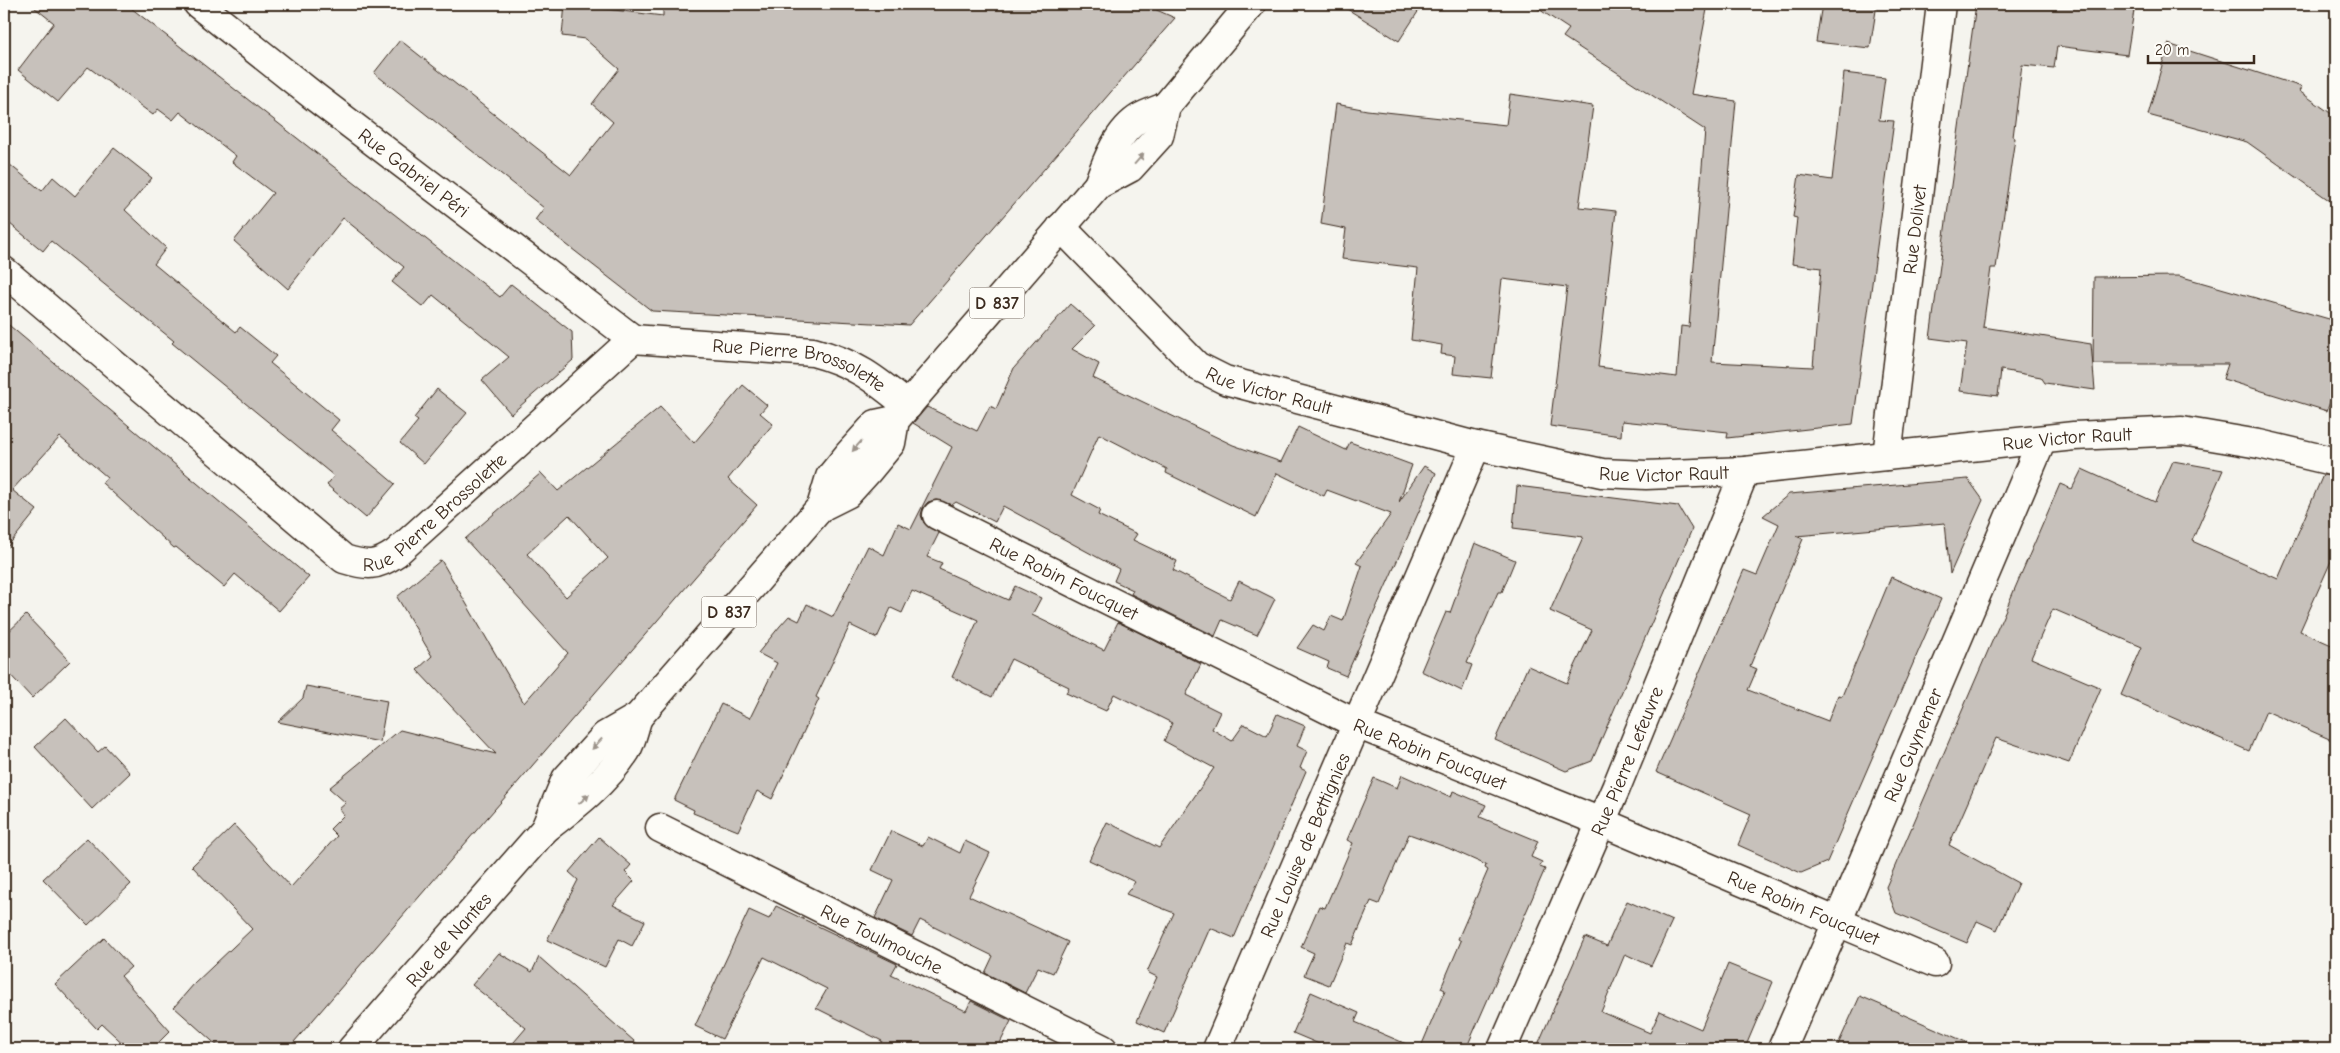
<svg xmlns="http://www.w3.org/2000/svg" width="2340" height="1053" font-family="'Comic Neue',sans-serif">
<style>
.building{fill:#c7c1bb;stroke:#3b2a1e;fill-rule:evenodd}
.lines{fill:none;stroke-linecap:round;stroke-linejoin:round}
.minor-casing{stroke:#3b2a1e;stroke-width:31}
.primary-casing{stroke:#3b2a1e;stroke-width:31}
.minor{stroke:#fdfcf7;stroke-width:28}
.primary{stroke:#fdfcf7;stroke-width:28}
.oneway{fill:#9c938a}
.labels{text-anchor:middle;stroke-width:4.5;stroke-linejoin:round;paint-order:stroke}
.shield{fill:#fdfcf7;stroke:#75695f;stroke-width:1}
.shield-label{font-size:18px;font-weight:bold;fill:#3b2a1e}
.street-label{font-size:19px;fill:#3b2a1e;stroke:#fdfcf7}
</style>
<rect width="100%" height="100%" fill="#f5f4ee"/>
<filter id="ink" filterUnits="userSpaceOnUse"><feTurbulence type="fractalNoise" baseFrequency=".02" numOctaves="2"/><feDisplacementMap in="SourceGraphic" scale="10" xChannelSelector="R" yChannelSelector="G"/><feConvolveMatrix kernelMatrix="1 2 1 2 8 2 1 2 1" color-interpolation-filters="sRGB"/></filter>
<g filter="url(#ink)">
<path class="building" d="M30 4H126L500 297 511 284 572 332 573 360 511 414 482 380 509 357 433 295 423 307 392 282 404 267 343 218 288 289 234 241 273 193 232 162 236 156 180 112 173 120 158 109 153 115 88 67 58 102 18 70 54 23Z
M565 4 663 16V4H1143L1175 18 909 325 652 311 535 220 544 208 374 73 400 40 571 175 613 122 592 104 619 69 585 39 562 36Z
M1339 4H1423L1399 41Z
M1531 4H1708L1691 94 1736 101 1712 362 1813 367 1821 268 1792 264 1797 218 1793 217 1799 175 1832 180 1844 73 1885 78 1879 120 1894 121 1853 424 1727 438 1728 432 1622 421 1621 436 1550 426 1567 287 1502 279 1491 378 1453 374 1455 356 1441 354 1442 345 1411 340 1418 268 1342 259 1346 229 1321 224 1336 104 1367 110 1506 125 1510 94 1593 106 1579 207 1616 211 1598 367 1677 377 1681 326 1689 327 1705 130 1563 37 1569 29Z
M1822 4H1877L1870 48 1816 42Z
M1976 4H2135L2127 55 2057 46 2054 68 2022 65 2013 137 2015 138 1996 268H1991L1983 327 2091 344 2095 390 2045 383 2041 377 2001 370 1998 396 1960 391 1967 343 1930 338Z
M2168 44 2302 87 2299 91 2336 117V205L2247 142 2148 115Z
M114 148 152 178 125 210 166 248 154 264 236 332 240 327 276 356 270 363 339 420 331 430 395 484 366 518 327 485 334 476 189 357 172 343 174 341 51 241 43 251 4 219V160L42 191 53 177 75 196Z
M2179 276 2336 321V382L2327 411 2223 379 2228 364H2093L2094 277Z
M1070 304 1095 326 1072 349 1099 364 1093 378 1233 445 1281 462 1298 427 1346 450 1350 442 1412 465 1399 502 1424 466 1436 473 1346 676 1327 668 1329 662 1297 648 1313 625 1324 631 1331 616 1343 621 1362 566 1356 563 1391 514 1327 490 1324 496 1277 473 1256 517 1166 473 1167 469 1099 434 1072 495 1100 510 1098 515 1137 534 1133 540 1177 561 1173 570 1230 599 1239 581 1275 599 1257 635 1222 620 1215 636 1131 594 1133 590 1114 581 1119 569 1003 506 995 522 956 502 952 505 936 500 928 502 923 508 921 515 924 523 939 533 927 557 942 563 939 569 1008 600 1015 586 1041 598 1032 615 1104 650 1118 622 1201 664 1186 695 1220 712 1212 729 1232 741 1244 724 1267 736 1277 714 1305 726 1297 746 1307 751 1300 768 1306 771 1234 938 1210 928 1164 1033 1137 1021 1157 977 1147 972 1174 913 1126 894 1135 882 1089 860 1107 822 1159 848 1214 768 1164 741 1172 723 1114 694 1106 711 1066 693 1069 687 1011 659 992 697 952 677 978 620 912 591 902 613 891 608 877 638 850 625 816 697 819 699 772 799 757 791 738 831 693 813 694 810 674 800 721 704 750 718 777 663 758 653 780 626 789 616 799 621 807 604 833 617 868 546 884 555 898 523 911 529 952 447 913 423 927 407 977 431 990 406 996 409 1014 368Z
M4 321 309 577 279 611 235 574 224 587 176 547 174 548 102 483 107 477 60 437 12 490 37 510 4 551Z
M743 385 767 405 760 413 773 424 728 479 757 505 288 1049H221L174 1007 194 984 252 929 192 866 234 825 291 887 337 836 330 829 344 815 339 809 346 803 329 788 400 730 496 754 417 670 432 656 397 597 441 560 524 703 568 653 465 539 541 473 558 491 660 407 694 443ZM569 515 608 558 566 597 527 554Z
M437 389 467 413 424 464 400 443 418 421 414 418Z
M2173 461 2223 470 2192 541 2278 579 2323 475 2336 477V550L2300 631 2336 647V742L2266 711 2249 751 2121 695 2142 647 2053 609 2031 658 2101 688 2069 763 1996 738 1949 845 2018 883 1997 930 1977 921 1967 943 1896 913 1886 887 2060 484 2072 489 2082 469 2155 502Z
M1968 479 1983 500 1950 574 1945 523 1796 536 1803 539 1750 666 1757 669 1748 690 1828 721 1838 695 1842 696 1891 577 1941 599 1827 862 1801 873 1738 845 1751 814 1656 772 1744 570 1757 575 1779 524 1763 516 1789 494Z
M1517 486 1678 506 1692 529 1592 761 1566 771 1495 740 1528 666 1567 683 1592 630 1550 611 1583 537 1513 528Z
M1475 543 1515 560 1502 592H1498L1467 663 1472 665 1462 691 1421 671 1446 612 1450 613Z
M26 615 70 661 32 698 4 668V636Z
M306 686 387 701 380 742 278 722 303 698Z
M66 718 98 752 105 746 130 773 92 809 35 747Z
M1402 775 1451 797 1453 791 1486 805 1480 817 1538 841 1531 857 1542 862 1540 867 1545 869 1466 1049H1420L1445 990 1441 988 1461 941 1458 939 1488 870 1485 868 1486 865 1448 848 1409 834 1379 904 1371 901 1352 945 1347 943 1329 985 1304 975 1314 953 1301 947 1319 906 1325 908 1353 843 1347 840 1374 778 1397 788Z
M891 831 923 846 928 837 960 853 965 841 990 853 969 896 1068 942 1053 973 1038 967 1025 993 985 973 993 956 950 935 920 920 912 936 875 918 893 880 872 870Z
M599 837 631 865 625 872 634 881 613 905 645 921 632 946 619 939 605 967 547 940 578 880 569 872Z
M87 838 131 884 88 925 43 879Z
M1627 901 1672 921 1651 966 1625 954 1601 1012 1650 1033 1660 1011 1701 1029 1728 964 1773 982 1745 1048 1748 1049H1536L1585 937 1607 946Z
M776 906 897 964 891 975 966 1011 971 1001 1011 1021 997 1049H878L882 1041 816 1008 827 989 764 957 722 1039 695 1026 749 910 769 919Z
M104 938 131 967 121 976 170 1031 152 1049H129L102 1024 97 1029 55 984Z
M499 953 532 972 539 957 643 1049H508L526 1028 472 985Z
M1311 992 1359 1013 1355 1022 1418 1049H1331L1293 1033Z
M1860 996 1895 1011 1982 1049H1836Z"/>
<g class="lines">
<defs>
<g id="minor">
<path id="s1" d="M198 4 315 97 633 339"/>
<path id="s2" d="M1061 227 1197 366 1225 380 1476 446 1602 473 1646 475 1745 471 2074 436 2182 431 2259 444 2336 462"/>
<path id="s3" d="M4 271 344 559C367 566 376 567 396 553L633 339 813 352C855 363 875 379 908 406"/>
<path id="s4" d="M1887 456 1941 4"/>
<path id="s5" d="M937 515 1359 725 1601 822 1935 963"/>
<path id="s6" d="M660 828 1103 1049"/>
<path id="s7" d="M1217 1049 1476 446"/>
<path id="s8" d="M1502 1049 1616 788 1745 471"/>
<path id="s9" d="M1782 1049 1848 897 2042 440"/>
</g>
<g id="primary">
<path d="M1098 185C1106 162 1118 130 1141 117 1149 113 1158 110 1166 106"/>
<path d="M821 507 847 494 867 472 891 443 895 420 1098 185 1130 168 1159 136 1166 106 1251 4"/>
<path d="M545 829 566 779 605 736 638 717 821 507 830 477 848 455 876 424 895 420"/>
<path id="s10" d="M352 1049 545 829C575 806 605 783 626 751 632 741 634 728 638 717"/>
</g>
</defs>
<use href="#minor" class="minor-casing"/>
<use href="#primary" class="primary-casing"/>
<use href="#minor" class="minor"/>
<use href="#primary" class="primary"/>
</g>
<defs><path id="oneway-solid" d="M-6-.8H1V-3.2L6.5 0L1 3.2V.8H-6Z" transform="scale(1.25)"/></defs>
<g class="oneway">
<use href="#oneway-solid" transform="translate(1139 159) rotate(-49)"/>
<use href="#oneway-solid" transform="translate(857 446) rotate(131)"/>
<use href="#oneway-solid" transform="translate(597 744) rotate(133)"/>
<use href="#oneway-solid" transform="translate(584 799) rotate(-42)"/>
</g>
</g>
<g class="labels">
<g class="shield">
<rect x="969.5" y="287.5" width="55" height="31" rx="4"/>
<rect x="701.5" y="596.5" width="55" height="31" rx="4"/>
</g>
<g class="shield-label">
<text x="997" y="309">D 837</text>
<text x="729" y="618">D 837</text>
</g>
<g class="street-label">
<text dy="7" stroke="none"><textPath href="#s1" startOffset="274">Rue Gabriel Péri</textPath></text>
<text dy="7" stroke="none"><textPath href="#s4" startOffset="228">Rue Dolivet</textPath></text>
<text dy="7" stroke="none"><textPath href="#s3" startOffset="990">Rue Pierre Brossolette</textPath></text>
<text dy="7" stroke="none"><textPath href="#s2" startOffset="271">Rue Victor Rault</textPath></text>
<text dy="7" stroke="none"><textPath href="#s2" startOffset="1081">Rue Victor Rault</textPath></text>
<text dy="7" stroke="none"><textPath href="#s2" startOffset="676">Rue Victor Rault</textPath></text>
<text dy="7" stroke="none"><textPath href="#s3" startOffset="555">Rue Pierre Brossolette</textPath></text>
<text dy="7" stroke="none"><textPath href="#s5" startOffset="142">Rue Robin Foucquet</textPath></text>
<text dy="7" stroke="none"><textPath href="#s9" startOffset="331">Rue Guynemer</textPath></text>
<text dy="7" stroke="none"><textPath href="#s5" startOffset="548">Rue Robin Foucquet</textPath></text>
<text dy="7" stroke="none"><textPath href="#s8" startOffset="314">Rue Pierre Lefeuvre</textPath></text>
<text dy="7" stroke="none"><textPath href="#s7" startOffset="222">Rue Louise de Bettignies</textPath></text>
<text dy="7" stroke="none"><textPath href="#s5" startOffset="952">Rue Robin Foucquet</textPath></text>
<text dy="7" stroke="none"><textPath href="#s10" startOffset="146">Rue de Nantes</textPath></text>
<text dy="7" stroke="none"><textPath href="#s6" startOffset="248">Rue Toulmouche</textPath></text>
</g>
</g>
<rect width="2340" height="1053" fill="none" stroke="#fdfcf7" stroke-width="20"/>
<rect x="10" y="10" width="2320" height="1033" fill="none" stroke="#3b2a1e" stroke-width="2" filter="url(#ink)"/>
<path d="M2148 55v8h106v-8" fill="none" stroke="#3b2a1e" stroke-width="2.5"/>
<text x="2155" y="55" font-size="15" fill="#3b2a1e" stroke="#fdfcf7" stroke-width="4" paint-order="stroke">20 m</text>
</svg>
